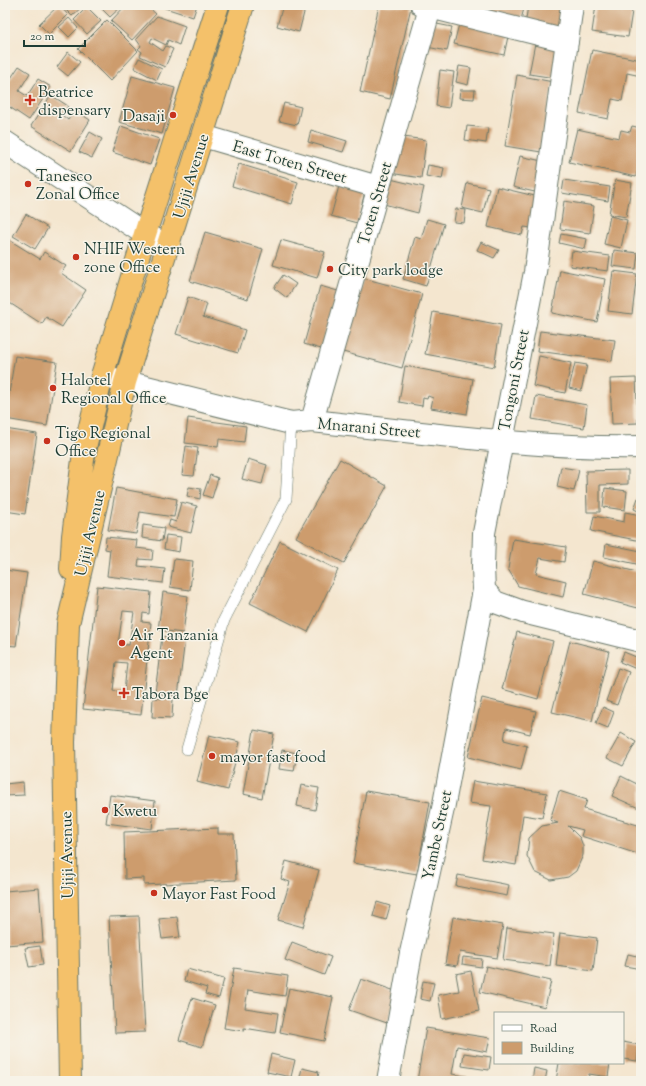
<svg xmlns="http://www.w3.org/2000/svg" width="646" height="1086" font-family="'Sorts Mill Goudy',serif">
<style>
.building{fill:#cd9c6d;fill-rule:evenodd}
.lines{fill:none;stroke-linecap:round;stroke-linejoin:round}
.service-casing{stroke:#6a786a;stroke-width:12}
.minor-casing{stroke:#6a786a;stroke-width:24}
.tertiary-casing{stroke:#6a786a;stroke-width:24}
.trunk-casing{stroke:#6a786a;stroke-width:24}
.service{stroke:#fff;stroke-width:11}
.minor{stroke:#fff;stroke-width:22}
.tertiary{stroke:#fff;stroke-width:22}
.trunk{stroke:#f4c16a;stroke-width:22}
.poi-dot{fill:#c8321e;stroke:#f7f3e8;stroke-width:1.5}
.labels{text-anchor:middle;stroke-width:3;stroke-linejoin:round;paint-order:stroke}
.poi-label{font-size:16px;fill:#1f3d34;stroke:#f7f3e8;text-anchor:start}
.street-label{font-size:16px;fill:#1f3d34;stroke:#f7f3e8}
</style>
<rect width="100%" height="100%" fill="#f7f3e8"/>
<filter id="ink" filterUnits="userSpaceOnUse"><feTurbulence type="fractalNoise" baseFrequency=".025" numOctaves="2"/><feDisplacementMap in="SourceGraphic" scale="8" xChannelSelector="R" yChannelSelector="G"/><feConvolveMatrix kernelMatrix="1 2 1 2 8 2 1 2 1" color-interpolation-filters="sRGB"/></filter>
<filter id="wash" filterUnits="userSpaceOnUse"><feTurbulence type="fractalNoise" baseFrequency=".012" numOctaves="4" result="noise"/><feDisplacementMap in="SourceGraphic" scale="16" xChannelSelector="R" yChannelSelector="G"/><feGaussianBlur stdDeviation="0.9" result="paint"/><feColorMatrix in="noise" values="0 0 0 0 0 0 0 0 0 0 0 0 0 0 0 0 0 1.4 0 .05"/><feComposite in="paint" operator="in"/></filter>
<g filter="url(#wash)">
<rect width="100%" height="100%" fill="#f4e6cf"/>
<g id="blocks">
<path class="building" d="M59 5 68 15 49 34 39 24Z
M61 5H84L72 16Z
M98 5H123L110 17Z
M126 5H146L156 14 132 40 111 21Z
M156 5H197L193 17Z
M283 5H306L299 32 277 26Z
M379 5 411 7 390 99 360 92Z
M491 5H525L520 23 488 15Z
M528 5H568L564 32 525 26Z
M596 5H633L628 37 592 32Z
M87 7 101 21 87 34 74 20Z
M157 16 185 26 179 45 168 40 166 45 152 38 150 42 163 51 166 46 173 49 165 67 140 56 142 52 138 49 141 46 136 39Z
M69 18 78 28 69 37 59 27Z
M107 20 138 51 110 81 78 49Z
M460 20 509 32 504 55 454 44Z
M432 23 452 27 447 51 427 47Z
M536 38 561 43 555 78 529 74Z
M592 50 641 60V76L627 73 622 101 612 99 608 119 579 113Z
M68 52 80 62 68 76 57 67Z
M139 58 162 69 157 80 134 68Z
M19 66 30 73 19 91 27 96 38 79 51 87 29 120 5 104V87Z
M459 66 471 68 468 85 456 82Z
M440 70 454 72 449 108 436 106Z
M517 75 553 82 541 152 505 146Z
M132 76 175 88 162 134 119 122Z
M460 90H475L474 99 459 98Z
M51 95 68 106 62 115 68 120 75 110 90 120 71 151 31 126Z
M284 103 301 107 297 125 279 121Z
M121 126 159 139 150 165 112 152Z
M467 126 488 128 486 143 465 140Z
M632 126 641 128V155L636 177 569 162 577 129 619 138 621 130 630 132Z
M311 130 347 141 343 152 308 142Z
M90 132 102 139 92 158 79 152Z
M396 136 426 140 421 178 390 173Z
M520 156 546 162 539 193 513 187Z
M239 164 298 182 292 204 232 186Z
M428 165 444 168 442 179 426 176Z
M386 178 424 187 418 213 380 203Z
M564 180 610 187 608 201 562 193Z
M615 180 632 183 626 217 609 214Z
M467 183 489 188 483 213 462 208Z
M339 186 365 192 357 223 331 216Z
M497 187 539 197 531 228 524 227 522 235 488 227Z
M564 201 594 206 590 233 560 229Z
M456 209 466 210 464 223 454 222Z
M26 214 48 228 35 249 13 236Z
M610 216 627 220 621 248 604 244Z
M427 219 444 224 426 286 403 279 415 237 421 239Z
M205 232 263 249 248 299 190 281Z
M561 234 587 239 585 249 559 243Z
M6 238 40 259 44 252 66 266 61 273 86 290 62 327 46 317 42 324 5 300V240Z
M281 240 325 252 317 278 273 265Z
M481 242 499 250 494 258 477 250Z
M614 250 638 253 636 269 612 266Z
M572 251 610 256 608 271 570 266Z
M560 270 605 279 597 322 552 313Z
M613 271 637 274 632 314 608 311Z
M283 275 296 284 287 298 274 288Z
M363 278 422 294 402 368 343 352Z
M320 286 338 291 321 349 304 344Z
M188 297 207 304 203 317 245 330 238 353 176 334Z
M433 312 501 325 494 367 425 354Z
M540 331 615 340 612 361 537 351Z
M15 356 57 362 47 426 5 419Z
M539 356 571 363 565 393 533 386Z
M575 363 587 365 581 391 569 388Z
M405 366 473 379 467 414 431 408 433 398 428 396 427 399 423 398 422 406 399 402Z
M636 378 638 423 612 424 610 379Z
M536 396 587 405 584 428 532 419Z
M188 418 246 426 244 442 219 439 218 447 185 443Z
M5 429 37 434 25 514 5 511Z
M186 446 198 448 194 476 182 475Z
M248 459 267 465 262 484 242 479Z
M340 459 387 486 344 563 296 537Z
M561 467 579 470 574 491 557 487Z
M628 470V484L600 485V512H587L586 471Z
M210 475 218 478 212 498 203 495Z
M189 487 201 489 200 499 187 496Z
M116 488 177 499 174 517 140 512 136 534 108 530Z
M605 488 627 491 625 510 603 507Z
M638 498H641L640 512 634 509Z
M181 502 197 506 191 533 168 527 170 520 176 522Z
M625 512 641 515V541L591 531 594 516 624 522Z
M143 525 164 528 162 541 142 538Z
M166 535 181 537 179 552 164 549Z
M106 537 137 540 136 548 153 550 152 560 139 559 138 566 165 569 163 583 107 576 110 550 105 549Z
M513 539 566 547 564 562 540 558 536 574 566 581 563 597 518 586 508 569Z
M280 541 338 570 308 632 250 603Z
M606 544 641 551V565L604 557Z
M174 559 193 561 190 590 170 587Z
M593 561 641 573V598L638 608 584 594Z
M5 570 27 573 16 646 5 645Z
M97 586 151 592 149 614 143 613 142 622 151 623 141 715 83 709ZM123 611 134 612 129 645 118 644ZM116 662 127 663 124 692 113 691Z
M163 592 188 596 183 633 158 630Z
M517 632 553 641 538 699 502 689Z
M162 636 185 639 178 696 155 693Z
M570 641 609 651 592 721 552 712Z
M624 652 641 659V671L620 662Z
M618 668 629 672 617 705 606 701Z
M153 698 173 699 172 718 152 717Z
M482 698 536 711 530 734 506 728 504 740 527 746 521 770 468 757Z
M603 707 614 712 608 728 596 723Z
M254 730 274 734 262 798 243 794Z
M621 733 636 742 623 766 607 758Z
M209 735 240 742 228 790 197 782Z
M282 750 297 753 294 771 279 769Z
M621 776 641 786V809L612 796Z
M473 781 547 793 542 818 523 815 516 865 482 859 491 806 469 803Z
M23 782 24 795 5 796V784Z
M301 785 319 788 315 810 297 806Z
M366 791 430 802 417 874 353 863Z
M559 791 587 800 584 809 641 826V855L581 836 583 830 568 826 580 838 583 846V855L576 871 568 877 551 880 535 872 527 856 529 838 542 826 558 823 550 820Z
M110 795 155 801 152 829 106 823Z
M218 828V834H234L236 880 144 885V878L125 879 124 832Z
M286 861 319 870 303 927 278 920 290 882 281 879Z
M458 875 509 885 507 896 456 886Z
M39 888 43 942 6 945 5 891Z
M377 902 390 906 386 920 373 916Z
M139 916 145 1032 115 1033 109 917Z
M177 917 180 937 162 939 159 919Z
M453 917 503 925 497 958 460 952 457 966 445 964Z
M507 928 554 934 550 966 503 960Z
M560 933 597 938 593 971 556 966Z
M292 942 331 957 324 975 285 960Z
M40 946 43 965 29 967 25 948Z
M628 954 641 957V969L625 966Z
M463 957 482 959 481 967 462 964Z
M486 966 551 981 545 1007 480 992Z
M234 968 288 976 285 996 248 990 245 1008 278 1013 275 1033 244 1028V1031L224 1028Z
M187 969 224 979 219 998 205 994 207 988 184 981Z
M471 971 479 1011 442 1019 438 995 459 991 456 974Z
M361 979 398 992 387 1023 349 1010Z
M423 981 434 983 430 1001 420 999Z
M289 988 333 997 324 1041 280 1032Z
M192 998 215 1005 202 1047 179 1040Z
M426 1028 490 1038 487 1052 457 1046 452 1074 483 1079 482 1081H417Z
M623 1042 639 1045 637 1061 623 1059Z
M464 1053 491 1057 489 1070 462 1066Z
M271 1054 295 1060 291 1077 267 1072Z
M559 1063H610L608 1077 589 1074 588 1081H556Z
M302 1068 319 1072 317 1081H299Z
M534 1068 547 1071 545 1081H532Z"/>
</g>
</g>
<g filter="url(#ink)">
<use href="#blocks" fill-opacity="0" stroke="#6a786a" stroke-width="1"/>
<g class="lines">
<defs>
<path id="service" d="M187 749 224 620 286 499 291 423"/>
<path id="minor" d="M422 5 567 41
M203 136 378 187
M5 142 145 234 169 246
M102 376 291 423 312 421C421 432 532 449 641 447
M312 421 430 8
M388 1081 411 953 444 804 484 590"/>
<path id="tertiary" d="M572 5 535 272 484 533 483 567 484 590 495 602 523 612 641 641"/>
<path id="trunk" d="M71 569 73 536 84 452 102 376 145 234 218 5
M70 1081 64 742 68 624 125 382 243 5"/>
</defs>
<use href="#service" class="service-casing"/>
<use href="#minor" class="minor-casing"/>
<use href="#tertiary" class="tertiary-casing"/>
<use href="#trunk" class="trunk-casing"/>
<use href="#service" class="service"/>
<use href="#minor" class="minor"/>
<use href="#tertiary" class="tertiary"/>
<use href="#trunk" class="trunk"/>
</g>
</g>
<g class="poi-dot">
<path d="M28 94h4v4h4v4h-4v4h-4v-4h-4v-4h4z"/>
<circle cx="173" cy="115" r="4"/>
<circle cx="28" cy="184" r="4"/>
<circle cx="76" cy="257" r="4"/>
<circle cx="330" cy="269" r="4"/>
<circle cx="53" cy="388" r="4"/>
<circle cx="47" cy="441" r="4"/>
<circle cx="122" cy="643" r="4"/>
<path d="M122 687h4v4h4v4h-4v4h-4v-4h-4v-4h4z"/>
<circle cx="212" cy="756" r="4"/>
<circle cx="105" cy="810" r="4"/>
<circle cx="154" cy="893" r="4"/>
</g>
<g class="labels">
<g class="poi-label">
<text x="38" y="97">Beatrice<tspan x="38" dy="18">dispensary</tspan></text>
<text x="165" y="121" text-anchor="end">Dasaji</text>
<text x="36" y="181">Tanesco<tspan x="36" dy="18">Zonal Office</tspan></text>
<text x="84" y="254">NHIF Western<tspan x="84" dy="18">zone Office</tspan></text>
<text x="338" y="275">City park lodge</text>
<text x="61" y="385">Halotel<tspan x="61" dy="18">Regional Office</tspan></text>
<text x="55" y="438">Tigo Regional<tspan x="55" dy="18">Office</tspan></text>
<text x="130" y="640">Air Tanzania<tspan x="130" dy="18">Agent</tspan></text>
<text x="132" y="699">Tabora Bge</text>
<text x="220" y="762">mayor fast food</text>
<text x="113" y="816">Kwetu</text>
<text x="162" y="899">Mayor Fast Food</text>
</g>
<g class="street-label">
<text transform="translate(290 161) rotate(16)" y="6">East Toten Street</text>
<text transform="translate(190 176) rotate(-73)" y="6">Ujiji Avenue</text>
<text transform="translate(374 203) rotate(-74)" y="6">Toten Street</text>
<text transform="translate(513 380) rotate(-79)" y="6">Tongoni Street</text>
<text transform="translate(369 427) rotate(5)" y="6">Mnarani Street</text>
<text transform="translate(89 533) rotate(-77)" y="6">Ujiji Avenue</text>
<text transform="translate(436 835) rotate(-78)" y="6">Yambe Street</text>
<text transform="translate(66 855) rotate(-91)" y="6">Ujiji Avenue</text>
</g>
</g>
<rect width="646" height="1086" fill="none" stroke="#f7f3e8" stroke-width="20"/>
<rect x="494" y="1012" width="130" height="52" fill="#f7f3e8" stroke="#a1aaa0"/>
<rect x="502" y="1025" width="20" height="6" fill="#ffffff" stroke="#a1aaa0"/>
<text x="530" y="1032" font-size="12" fill="#1f3d34">Road</text>
<rect x="502" y="1042" width="20" height="12" fill="#cd9c6d" stroke="#a1aaa0"/>
<text x="530" y="1052" font-size="12" fill="#1f3d34">Building</text>
<path d="M24 40v6h61v-6" fill="none" stroke="#1f3d34" stroke-width="2"/>
<text x="30" y="40" font-size="12" fill="#1f3d34" stroke="#f7f3e8" stroke-width="3" paint-order="stroke">20 m</text>
</svg>
